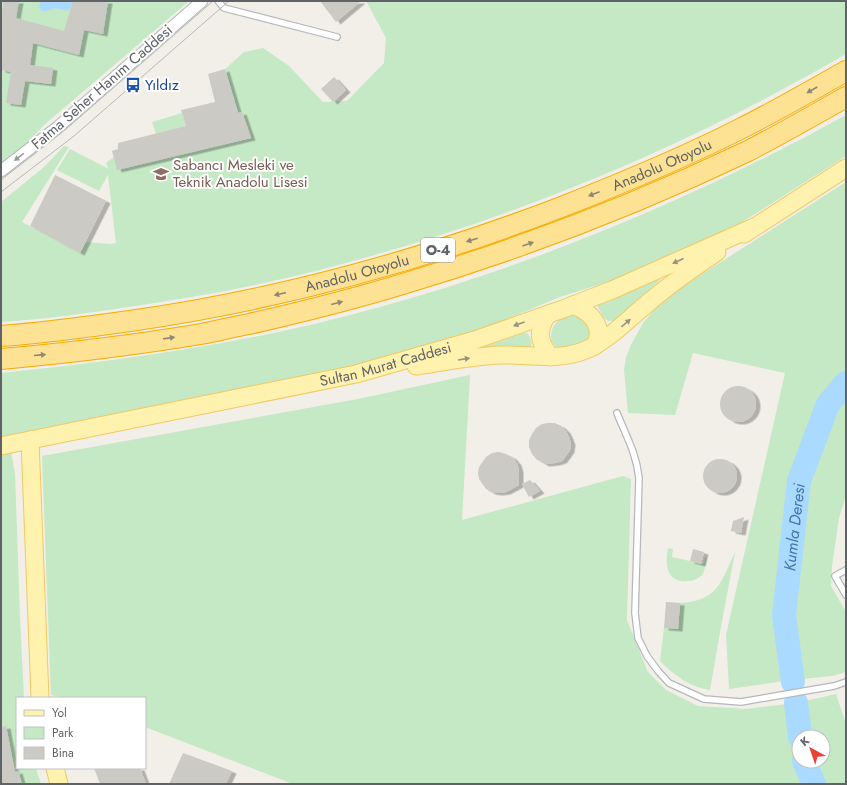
<svg xmlns="http://www.w3.org/2000/svg" width="847" height="785" font-family="Jost,sans-serif">
<style>
.green{fill:#c5e8c5;fill-rule:evenodd}
.water{fill:#aadaff}
.lines{fill:none;stroke-linecap:round;stroke-linejoin:round}
.river{stroke:#aadaff;stroke-width:24}
.building{fill:#cccac5;filter:url(#shadow)}
.lane-casing{stroke:#b5b8bc;stroke-width:8}
.street-casing{stroke:#b5b8bc;stroke-width:13}
.primary-casing{stroke:#f2c960;stroke-width:19}
.highway-casing{stroke:#f9ab00;stroke-width:22}
.lane{stroke:#fff;stroke-width:5.5}
.street{stroke:#fff;stroke-width:11}
.primary{stroke:#fff2af;stroke-width:17}
.highway{stroke:#fde293;stroke-width:20}
.tram{stroke:#b6b7b8;stroke-width:1}
.oneway{fill:#8e8975}
.oneway2{fill:#979a9d}
.oneway3{fill:#979581}
.labels{text-anchor:middle;stroke-width:4;stroke-linejoin:round;paint-order:stroke}
.shield{fill:#fff;stroke:#8f9295;stroke-width:1}
.shield-label{font-size:14px;font-weight:bold;fill:#5f6368}
.transit-label{font-size:15px;fill:#164399;stroke:#fff;text-anchor:start}
.street-label{font-size:15px;fill:#5f6368;stroke:#fff}
.education-label{font-size:15px;fill:#785e54;stroke:#fff;text-anchor:start}
.water-label{font-size:16px;font-style:italic;fill:#4174aa;stroke:#fff}
</style>
<defs>
<filter id="shadow"><feDropShadow dx="4.5" dy="2.5" stdDeviation="0" flood-color="#0004"/></filter>
</defs>
<rect width="100%" height="100%" fill="#f1efe8"/>
<path class="green" d="M1 1H189L44 125 7 165 1 170Z
M366 1H846V54C662 161 458 242 250 286 212 294 173 300 135 306 90 313 46 319 1 322V202L44 167 64 146 69 147 22 222 80 253 86 242 110 244 116 243 108 175 99 191 57 170 70 149 109 169 106 163 114 157 117 169 251 138 242 112 238 113 225 69 244 52 263 48 289 66 323 102 347 101 384 63 386 38Z
M182 113 186 126 156 134 152 122Z
M846 115V156L725 233 623 277 560 297 461 338 415 353 1 439V373C129 360 256 342 380 307 540 263 701 195 846 115Z
M846 182V495L839 518 832 566 831 586 846 612V672L832 676 792 680 729 689 726 635 785 373 693 353 675 415 628 413 624 370 626 357 631 345 643 323 659 304 699 276Z
M658 278H660V280L615 320C605 325 601 312 597 305L599 303Z
M566 315C577 314 587 321 590 332 589 335 589 338 586 341 582 345 561 350 556 347 548 340 551 326 558 321 560 319 563 317 566 315Z
M524 333H527C530 336 533 343 531 347L527 349 426 361 484 347Z
M470 375 462 520 623 476 631 479 627 620 648 672 666 690 698 706 746 709 796 703 836 694 846 724V784H293L145 727V698H65L51 695 42 456 358 399ZM799 737H823V761H799Z
M11 451 15 474 20 617 24 698H17V768H36L41 784H1V453Z
M668 548 673 549 672 557 703 564 705 557H707C706 562 705 571 702 575 698 579 693 581 688 581 666 583 665 564 668 548Z
M735 552 720 632 710 690C690 687 674 675 660 661L664 628H678L680 603C717 601 721 583 735 552Z"/>
<path class="water" d="M41 1H77V3L67 11 54 8 46 11H42L39 7Z"/>
<g class="lines">
<g class="river">
<path id="s1" d="M793 682 784 615 799 481 828 404 846 383"/>
<path d="M796 703 800 737"/>
<path d="M804 761 814 784"/>
</g>
</g>
<path class="building" d="M4 1H19L16 18 64 31 73 1H108L103 34 84 30 79 55 33 43 30 65 53 68 51 84 25 81 21 105 6 103 11 72 1 70V16Z
M320 1H361L336 22Z
M225 69 238 113 242 112 251 138 117 170 112 151 118 149V143L186 126 181 110 215 102 208 74Z
M334 77 346 90 333 102 321 89Z
M55 175 106 201 80 253 30 226Z
M720 404a18 18 0 1 1 36 0a18 18 0 1 1-36 0Z
M548 423H555L561 426 566 431 569 437 571 443 570 450 566 456 562 461 555 463 545 464 536 459 532 454 529 447V440L532 434 536 428 542 424Z
M499 452 506 454 512 457 517 463 519 470V485L506 492 498 493 491 492 486 489 479 479 478 473 479 467 486 457 492 453Z
M703 476a17 17 0 1 1 34 0a17 17 0 1 1-34 0Z
M530 480 540 491 529 497 522 484Z
M744 517 741 533 731 531 733 521Z
M693 549 704 552 701 564 690 561Z
M666 602 680 603 678 629 664 628Z
M6 726 15 772 18 771 22 784H1V727Z
M183 753 232 771 226 784H169Z
M94 768H140L146 784H100Z"/>
<g class="lines">
<defs>
<path id="lane" d="M218 1 224 8 337 37
M617 413C626 436 636 452 639 478L635 613 638 638 647 656 658 671 669 683 704 699 741 702 834 686 846 682
M846 570 835 576 846 595"/>
<path id="street" d="M1 171 59 126 202 1"/>
<g id="primary">
<path d="M744 234 846 168"/>
<path d="M573 305C591 312 605 326 595 346"/>
<path d="M548 314C536 331 539 341 550 357"/>
<path d="M416 366C444 362 472 356 501 355 530 354 560 362 588 349 611 338 628 319 648 303 670 284 693 268 717 252"/>
<path d="M30 440 40 698"/>
<path id="s2" d="M1 446 356 374 475 340 563 309 612 290 752 228"/>
<path d="M55 768 59 784"/>
</g>
<g id="highway">
<path id="s3" d="M1 336C44 333 87 327 130 321 277 300 420 261 559 208 620 184 681 159 740 129 776 111 811 91 846 71"/>
<path d="M1 359C68 353 135 345 201 334 217 331 233 327 249 324 302 312 354 299 406 283 523 248 637 204 748 151 781 134 814 115 846 97"/>
</g>
</defs>
<use href="#lane" class="lane-casing"/>
<use href="#street" class="street-casing"/>
<use href="#primary" class="primary-casing"/>
<use href="#highway" class="highway-casing"/>
<use href="#lane" class="lane"/>
<use href="#street" class="street"/>
<use href="#primary" class="primary"/>
<use href="#highway" class="highway"/>
<path class="tram" d="M1 180 65 130 213 1
M1 192 74 136 229 1"/>
</g>
<defs><path id="oneway-solid" d="M-6-.8H1V-3.2L6.5 0L1 3.2V.8H-6Z"/></defs>
<g class="oneway">
<use href="#oneway-solid" transform="translate(812 90) rotate(150)"/>
<use href="#oneway-solid" transform="translate(594 194) rotate(159)"/>
<use href="#oneway-solid" transform="translate(472 240) rotate(162)"/>
<use href="#oneway-solid" transform="translate(528 244) rotate(-19)"/>
<use href="#oneway-solid" transform="translate(280 294) rotate(167)"/>
<use href="#oneway-solid" transform="translate(337 303) rotate(-15)"/>
<use href="#oneway-solid" transform="translate(169 338) rotate(-8)"/>
<use href="#oneway-solid" transform="translate(40 355) rotate(-5)"/>
</g>
<use class="oneway2" href="#oneway-solid" transform="translate(19 157) rotate(142)"/>
<g class="oneway3">
<use href="#oneway-solid" transform="translate(678 261) rotate(156)"/>
<use href="#oneway-solid" transform="translate(626 323) rotate(-40)"/>
<use href="#oneway-solid" transform="translate(519 324) rotate(160)"/>
<use href="#oneway-solid" transform="translate(464 359) rotate(-9)"/>
</g>
<defs>
<symbol id="bus-bare" viewBox="-9 -9 18 18"><path d="M-5-6H5V4H4V6H2V4H-2V6H-4V4H-5ZM-3.5-4V0h7V-4ZM-3.5 1.2v1.5H-2V1.2ZM2 1.2v1.5H3.5V1.2Z" fill="#1a4fb4" stroke="#fff" stroke-width="2.5" paint-order="stroke"/></symbol>
<symbol id="school-bare" viewBox="-9 -9 18 18"><path d="M0-5L7-2L0 1L-7-2ZM-4 1L0 2.5L4 1V4Q0 6-4 4Z" fill="#8d6e63" stroke="#fff" stroke-width="2.5" paint-order="stroke"/></symbol>
</defs>
<g fill-rule="evenodd">
<use href="#bus-bare" x="122" y="74" width="22" height="22"/>
<use href="#school-bare" x="150" y="163" width="22" height="22"/>
</g>
<g class="labels">
<rect class="shield" x="421" y="238" width="34" height="24" rx="3"/>
<g class="shield-label">
<text x="438" y="255">O-4</text>
</g>
<g class="transit-label">
<text x="145" y="90">Yıldız</text>
</g>
<g class="street-label">
<text transform="translate(102 87) rotate(-41)" y="5">Fatma Seher Hanım Caddesi</text>
<text dy="5" stroke="none"><textPath href="#s3" startOffset="686">Anadolu Otoyolu</textPath></text>
<text dy="5" stroke="none"><textPath href="#s3" startOffset="362">Anadolu Otoyolu</textPath></text>
<text dy="5" stroke="none"><textPath href="#s2" startOffset="393">Sultan Murat Caddesi</textPath></text>
</g>
<g class="education-label">
<text x="173" y="170">Sabancı Mesleki ve<tspan x="173" dy="17">Teknik Anadolu Lisesi</tspan></text>
</g>
<g class="water-label">
<text dy="6" stroke="none"><textPath href="#s1" startOffset="156">Kumla Deresi</textPath></text>
</g>
</g>
<rect width="847" height="785" fill="none" stroke="#5f6368" stroke-width="4"/>
<rect x="16" y="697" width="130" height="72" fill="#ffffff" stroke="#bfc1c3"/>
<rect x="24" y="710" width="20" height="6" fill="#fff2af" stroke="#bfc1c3"/>
<text x="52" y="717" font-size="12" fill="#5f6368">Yol</text>
<rect x="24" y="727" width="20" height="12" fill="#c5e8c5" stroke="#bfc1c3"/>
<text x="52" y="737" font-size="12" fill="#5f6368">Park</text>
<rect x="24" y="747" width="20" height="12" fill="#cccac5" stroke="#bfc1c3"/>
<text x="52" y="757" font-size="12" fill="#5f6368">Bina</text>
<g transform="translate(811 749) rotate(320)"><circle r="19" fill="#ffffff" stroke="#bfc1c3"/>
<path d="M0-3L7 15L0 10L-7 15Z" fill="#ea4335"/>
<text y="-6" font-size="11" font-weight="bold" text-anchor="middle" fill="#5f6368">K</text>
</g>
</svg>
